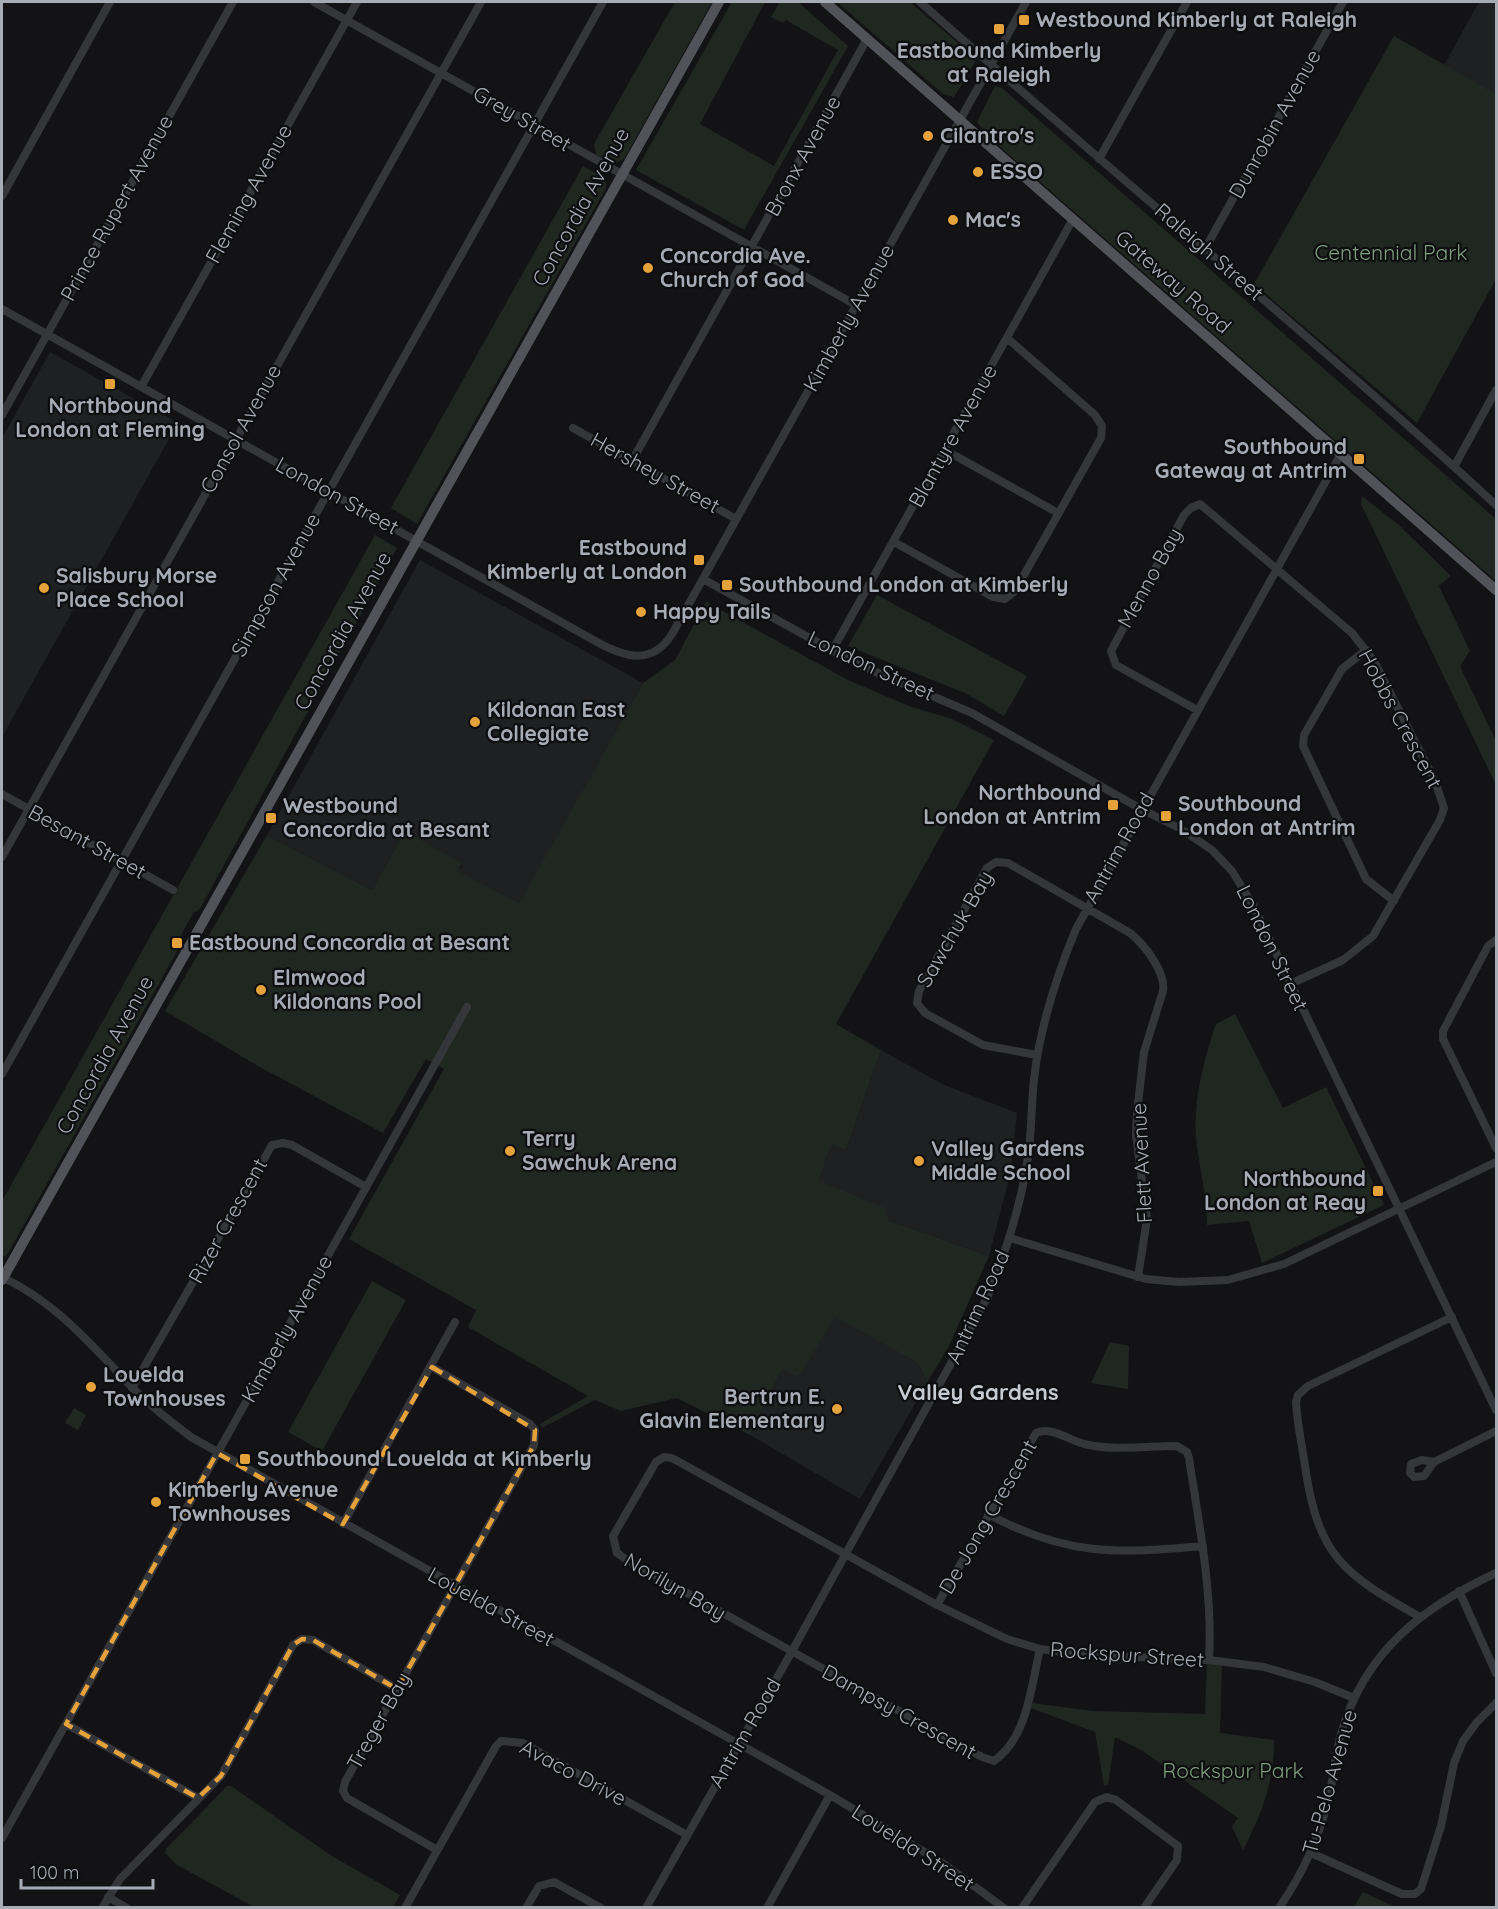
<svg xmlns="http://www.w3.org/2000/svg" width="1498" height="1909" font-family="Quicksand,sans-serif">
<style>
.built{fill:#1f2022}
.green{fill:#202720}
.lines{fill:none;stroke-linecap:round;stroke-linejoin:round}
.minor{stroke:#35363a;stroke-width:8}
.major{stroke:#515358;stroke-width:10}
.marked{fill:none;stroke:#e6a23a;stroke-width:4.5;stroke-dasharray:12 8;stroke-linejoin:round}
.poi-dot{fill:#e6a23a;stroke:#0e0e10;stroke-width:2}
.labels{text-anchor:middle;stroke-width:4.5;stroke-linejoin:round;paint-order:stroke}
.poi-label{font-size:21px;font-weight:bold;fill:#a6abb4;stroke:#0e0e10;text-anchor:start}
.street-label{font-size:21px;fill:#a6abb4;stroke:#0e0e10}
.park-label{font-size:21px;fill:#7e9e7e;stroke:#0e0e10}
.neighbourhood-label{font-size:22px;font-weight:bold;fill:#c6cad1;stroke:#0e0e10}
</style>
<rect width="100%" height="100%" fill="#131315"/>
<path class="built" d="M1479 2H1496V94L1443 67Z
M50 352 178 423 2 737V438Z
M420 560 643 683 519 904 457 871 462 866 460 864 401 838 372 890 267 835Z
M881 1050 942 1084 1017 1113 1011 1171 989 1256 888 1220 819 1181 831 1145 846 1150Z
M835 1316 918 1363 927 1383 860 1499 750 1435 782 1369 803 1371Z"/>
<path class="green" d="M675 2H712L624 159 613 164 596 155 594 144Z
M732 2H765L700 124 774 166 838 50 786 20 783 23 771 17 780 2H798L848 46 744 230 636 170Z
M837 2H910L971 54 975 62 954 97 943 94Z
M1394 36 1496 94V279L1417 423 1254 284Z
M995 86 1002 88 1496 519V581L990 138 977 122Z
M583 166 606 179V188L417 524 391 508Z
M1362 496 1400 526 1451 576 1439 586 1470 651 1460 666 1496 741V785L1361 504Z
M375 535 397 548 200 909 193 913 177 943 180 946 6 1257 2 1255V1201Z
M877 595 1027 676 1004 716 967 694 848 646Z
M706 602 848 680 909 706 952 719 994 740 836 1024 881 1050 846 1150 831 1145 819 1181 885 1208 888 1220 989 1256 949 1346 927 1383 918 1363 835 1317 803 1371 797 1376 782 1369 750 1435 677 1398 621 1411 595 1400 542 1428 540 1424 588 1396 468 1327 476 1310 349 1239 444 1069 426 1059 383 1133 258 1066 165 1011 267 835 372 890 401 838 412 835 462 863 458 871 519 903 643 683 675 660Z
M1235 1014 1283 1108 1326 1087 1384 1205 1262 1263 1249 1221 1207 1225C1207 1195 1199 1167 1196 1138 1193 1100 1204 1059 1216 1024Z
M372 1281 406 1300 322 1451 288 1432Z
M1110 1342 1129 1346 1128 1389 1091 1383Z
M74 1408 86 1415 78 1430 65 1423Z
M1207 1663 1222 1664 1220 1733 1274 1740C1275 1779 1261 1816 1243 1850L1232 1827 1238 1818 1141 1750 1115 1737 1108 1785 1104 1786 1095 1732 1031 1708 1032 1703 1093 1711 1205 1714Z
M227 1786H231L332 1856 400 1895 393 1907H254L177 1865 165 1853 166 1849Z
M1363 1892 1395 1907H1354Z"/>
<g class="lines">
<path class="minor" d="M314 2 856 305
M920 2C1110 171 1308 333 1496 505
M1099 159 1187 2
M2 196 110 2
M1206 247 1343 2
M2 309 597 642C624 657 652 666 672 634L1026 2
M141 387 357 2
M2 415 233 2
M573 428 736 519
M945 450 1058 513
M632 461 867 39
M1454 467 1496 390
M894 542 993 597 1005 599 1015 591 1101 438 1102 426 1095 415 1007 338
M703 579 857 664 972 713 1141 809 1181 829 1212 850 1232 871 1253 905 1496 1410
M1366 650 1342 669 1304 735 1303 746 1366 879 1394 901
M832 651 1073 219
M1197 710 1116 665 1111 651 1184 515 1191 508 1200 504 1352 633 1374 661 1435 781 1444 808 1440 820 1373 936 1343 960 1290 984
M2 794 173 890
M2 857 481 2
M1496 940 1488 946 1443 1031V1039L1496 1148
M1037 1055 983 1045 925 1013 917 1003 919 991 987 868 996 862 1008 863 1130 933C1144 944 1166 972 1163 991L1144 1052 1137 1112 1136 1135 1147 1219 1138 1277
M2 1074 603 2
M1010 1238 1146 1279 1179 1282 1228 1280 1284 1264 1496 1162
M2 1277C58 1304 89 1343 131 1386 149 1405 170 1421 191 1437L830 1795 941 1862 1004 1908
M432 1367 530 1424 535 1430 534 1445 345 1782 343 1791 347 1798 437 1850
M132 1388 272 1145 283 1143 292 1145 366 1187
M1434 1462 1422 1460 1411 1464 1410 1473 1414 1477 1424 1476 1434 1462 1496 1431
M988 1514C1065 1556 1117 1554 1203 1546
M343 1524 455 1322
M1459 1591 1496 1673
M937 1605 1036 1433C1051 1426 1069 1440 1084 1444 1113 1451 1147 1446 1177 1446L1187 1452 1189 1458C1199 1525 1213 1592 1209 1660
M1420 1617C1343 1574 1318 1556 1305 1466 1302 1445 1297 1423 1296 1402L1298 1395 1308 1386 1452 1317
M1040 1649C1031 1686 1028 1737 994 1761L982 1757 624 1558 617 1553 613 1536 656 1462 664 1457 672 1458 937 1605 1007 1639 1040 1649 1085 1655 1209 1660 1264 1667 1315 1682 1354 1698
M66 1724 198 1798
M2 1838 467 1007
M1311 1853 1402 1894H1415L1421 1889 1441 1826 1454 1763 1463 1741 1477 1722 1496 1703
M108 1897 127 1908
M102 1908 120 1879 221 1776 293 1645 302 1639 313 1640 397 1689
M405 1908 496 1746 501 1741 523 1743 687 1835
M526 1908 539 1886 554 1882 601 1908
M646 1908 791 1653 987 1298C1006 1252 1021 1206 1028 1157 1032 1131 1031 1105 1034 1079 1040 1027 1056 977 1076 929L1341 454
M767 1908 830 1795
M1022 1908 1095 1802 1107 1797 1116 1800 1178 1846 1177 1860 1144 1908
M1279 1908C1303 1873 1320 1837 1329 1796 1334 1776 1335 1754 1341 1734 1364 1652 1423 1607 1496 1573"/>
<path class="major" d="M825 2 1496 590
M2 1280 719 2"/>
</g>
<path class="marked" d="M432 1367 535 1430 534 1445 397 1689 313 1640 302 1639 293 1645 221 1776 198 1798 66 1724 217 1453 343 1524Z"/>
<g class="poi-dot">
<rect x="1018" y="14" width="12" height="12" rx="3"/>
<rect x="993" y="23" width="12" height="12" rx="3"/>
<circle cx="928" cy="136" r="6"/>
<circle cx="978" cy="172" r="6"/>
<circle cx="953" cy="220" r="6"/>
<circle cx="648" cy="268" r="6"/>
<rect x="104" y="378" width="12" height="12" rx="3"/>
<rect x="1353" y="453" width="12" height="12" rx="3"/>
<rect x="693" y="554" width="12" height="12" rx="3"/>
<rect x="721" y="579" width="12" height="12" rx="3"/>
<circle cx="44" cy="588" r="6"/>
<circle cx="641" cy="612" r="6"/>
<circle cx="475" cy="722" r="6"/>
<rect x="1107" y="799" width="12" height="12" rx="3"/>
<rect x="1160" y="810" width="12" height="12" rx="3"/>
<rect x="265" y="812" width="12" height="12" rx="3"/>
<rect x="171" y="937" width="12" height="12" rx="3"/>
<circle cx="261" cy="990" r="6"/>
<circle cx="510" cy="1151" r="6"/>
<circle cx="919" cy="1161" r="6"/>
<rect x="1372" y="1185" width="12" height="12" rx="3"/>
<circle cx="91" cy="1387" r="6"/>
<circle cx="837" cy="1409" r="6"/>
<rect x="239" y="1453" width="12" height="12" rx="3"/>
<circle cx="156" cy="1502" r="6"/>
</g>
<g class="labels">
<g class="poi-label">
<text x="1036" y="27">Westbound Kimberly at Raleigh</text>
<text x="999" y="58" text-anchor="middle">Eastbound Kimberly<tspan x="999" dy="24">at Raleigh</tspan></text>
<text x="940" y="143">Cilantro's</text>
<text x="990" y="179">ESSO</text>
<text x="965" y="227">Mac's</text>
<text x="660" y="263">Concordia Ave.<tspan x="660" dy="24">Church of God</tspan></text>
<text x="110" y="413" text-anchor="middle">Northbound<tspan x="110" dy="24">London at Fleming</tspan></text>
<text x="1347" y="454" text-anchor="end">Southbound<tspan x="1347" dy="24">Gateway at Antrim</tspan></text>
<text x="687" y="555" text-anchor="end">Eastbound<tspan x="687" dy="24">Kimberly at London</tspan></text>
<text x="56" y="583">Salisbury Morse<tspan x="56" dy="24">Place School</tspan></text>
<text x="739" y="592">Southbound London at Kimberly</text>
<text x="653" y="619">Happy Tails</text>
<text x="487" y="717">Kildonan East<tspan x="487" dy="24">Collegiate</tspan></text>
<text x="1101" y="800" text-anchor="end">Northbound<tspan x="1101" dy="24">London at Antrim</tspan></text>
<text x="1178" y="811">Southbound<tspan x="1178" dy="24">London at Antrim</tspan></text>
<text x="283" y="813">Westbound<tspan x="283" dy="24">Concordia at Besant</tspan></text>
<text x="189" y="950">Eastbound Concordia at Besant</text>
<text x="273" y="985">Elmwood<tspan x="273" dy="24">Kildonans Pool</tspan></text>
<text x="522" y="1146">Terry<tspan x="522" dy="24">Sawchuk Arena</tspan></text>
<text x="931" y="1156">Valley Gardens<tspan x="931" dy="24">Middle School</tspan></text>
<text x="1366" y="1186" text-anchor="end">Northbound<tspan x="1366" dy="24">London at Reay</tspan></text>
<text x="103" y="1382">Louelda<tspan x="103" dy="24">Townhouses</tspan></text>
<text x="825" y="1404" text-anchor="end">Bertrun E.<tspan x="825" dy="24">Glavin Elementary</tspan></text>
<text x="257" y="1466">Southbound Louelda at Kimberly</text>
<text x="168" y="1497">Kimberly Avenue<tspan x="168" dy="24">Townhouses</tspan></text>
</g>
<g class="street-label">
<text transform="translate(522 119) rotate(30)" y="7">Grey Street</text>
<text transform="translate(1275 124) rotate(-61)" y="7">Dunrobin Avenue</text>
<text transform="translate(803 156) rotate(-61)" y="7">Bronx Avenue</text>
<text transform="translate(249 194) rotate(-61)" y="7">Fleming Avenue</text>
<text transform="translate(581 207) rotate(-61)" y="7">Concordia Avenue</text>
<text transform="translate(117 208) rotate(-61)" y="7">Prince Rupert Avenue</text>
<text transform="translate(1209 252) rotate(41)" y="7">Raleigh Street</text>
<text transform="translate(1173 282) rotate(41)" y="7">Gateway Road</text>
<text transform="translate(849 318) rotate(-61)" y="7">Kimberly Avenue</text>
<text transform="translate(241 429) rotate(-61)" y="7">Consol Avenue</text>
<text transform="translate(953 436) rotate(-61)" y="7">Blantyre Avenue</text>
<text transform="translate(655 473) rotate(29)" y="7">Hershey Street</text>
<text transform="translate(337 496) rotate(29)" y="7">London Street</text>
<text transform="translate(1150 578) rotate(-61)" y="7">Menno Bay</text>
<text transform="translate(276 585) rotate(-61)" y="7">Simpson Avenue</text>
<text transform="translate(343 631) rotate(-61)" y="7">Concordia Avenue</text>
<text transform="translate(871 666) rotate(25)" y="7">London Street</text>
<text transform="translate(1400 719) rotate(62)" y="7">Hobbs Crescent</text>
<text transform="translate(87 842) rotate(29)" y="7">Besant Street</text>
<text transform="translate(1119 848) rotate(-61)" y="7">Antrim Road</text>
<text transform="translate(955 929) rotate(-60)" y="7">Sawchuk Bay</text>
<text transform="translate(1272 948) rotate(64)" y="7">London Street</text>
<text transform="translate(105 1055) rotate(-61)" y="7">Concordia Avenue</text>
<text transform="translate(1142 1163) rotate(-93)" y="7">Flett Avenue</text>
<text transform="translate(228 1221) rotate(-61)" y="7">Rizer Crescent</text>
<text transform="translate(978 1307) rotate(-65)" y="7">Antrim Road</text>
<text transform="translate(287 1329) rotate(-61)" y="7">Kimberly Avenue</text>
<text transform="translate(988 1517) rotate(-60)" y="7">De Jong Crescent</text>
<text transform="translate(675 1587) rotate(30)" y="7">Norilyn Bay</text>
<text transform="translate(491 1607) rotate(29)" y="7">Louelda Street</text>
<text transform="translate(1127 1655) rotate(4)" y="7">Rockspur Street</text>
<text transform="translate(899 1712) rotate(29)" y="7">Dampsy Crescent</text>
<text transform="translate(379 1721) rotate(-61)" y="7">Treger Bay</text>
<text transform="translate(745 1733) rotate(-60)" y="7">Antrim Road</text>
<text transform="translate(573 1773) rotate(28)" y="7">Avaco Drive</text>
<text transform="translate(1330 1782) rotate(-74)" y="7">Tu-Pelo Avenue</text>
<text transform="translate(913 1848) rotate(33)" y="7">Louelda Street</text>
</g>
<g class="park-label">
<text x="1391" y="260">Centennial Park</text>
<text x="1233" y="1778">Rockspur Park</text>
</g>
<g class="neighbourhood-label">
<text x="978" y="1400">Valley Gardens</text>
</g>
</g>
<rect width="1498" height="1909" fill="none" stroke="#a6abb4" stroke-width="6"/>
<path d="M21 1879v9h132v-9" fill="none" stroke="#a6abb4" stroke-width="3"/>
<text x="30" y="1879" font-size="18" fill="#a6abb4" stroke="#0e0e10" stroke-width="4.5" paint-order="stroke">100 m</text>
</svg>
